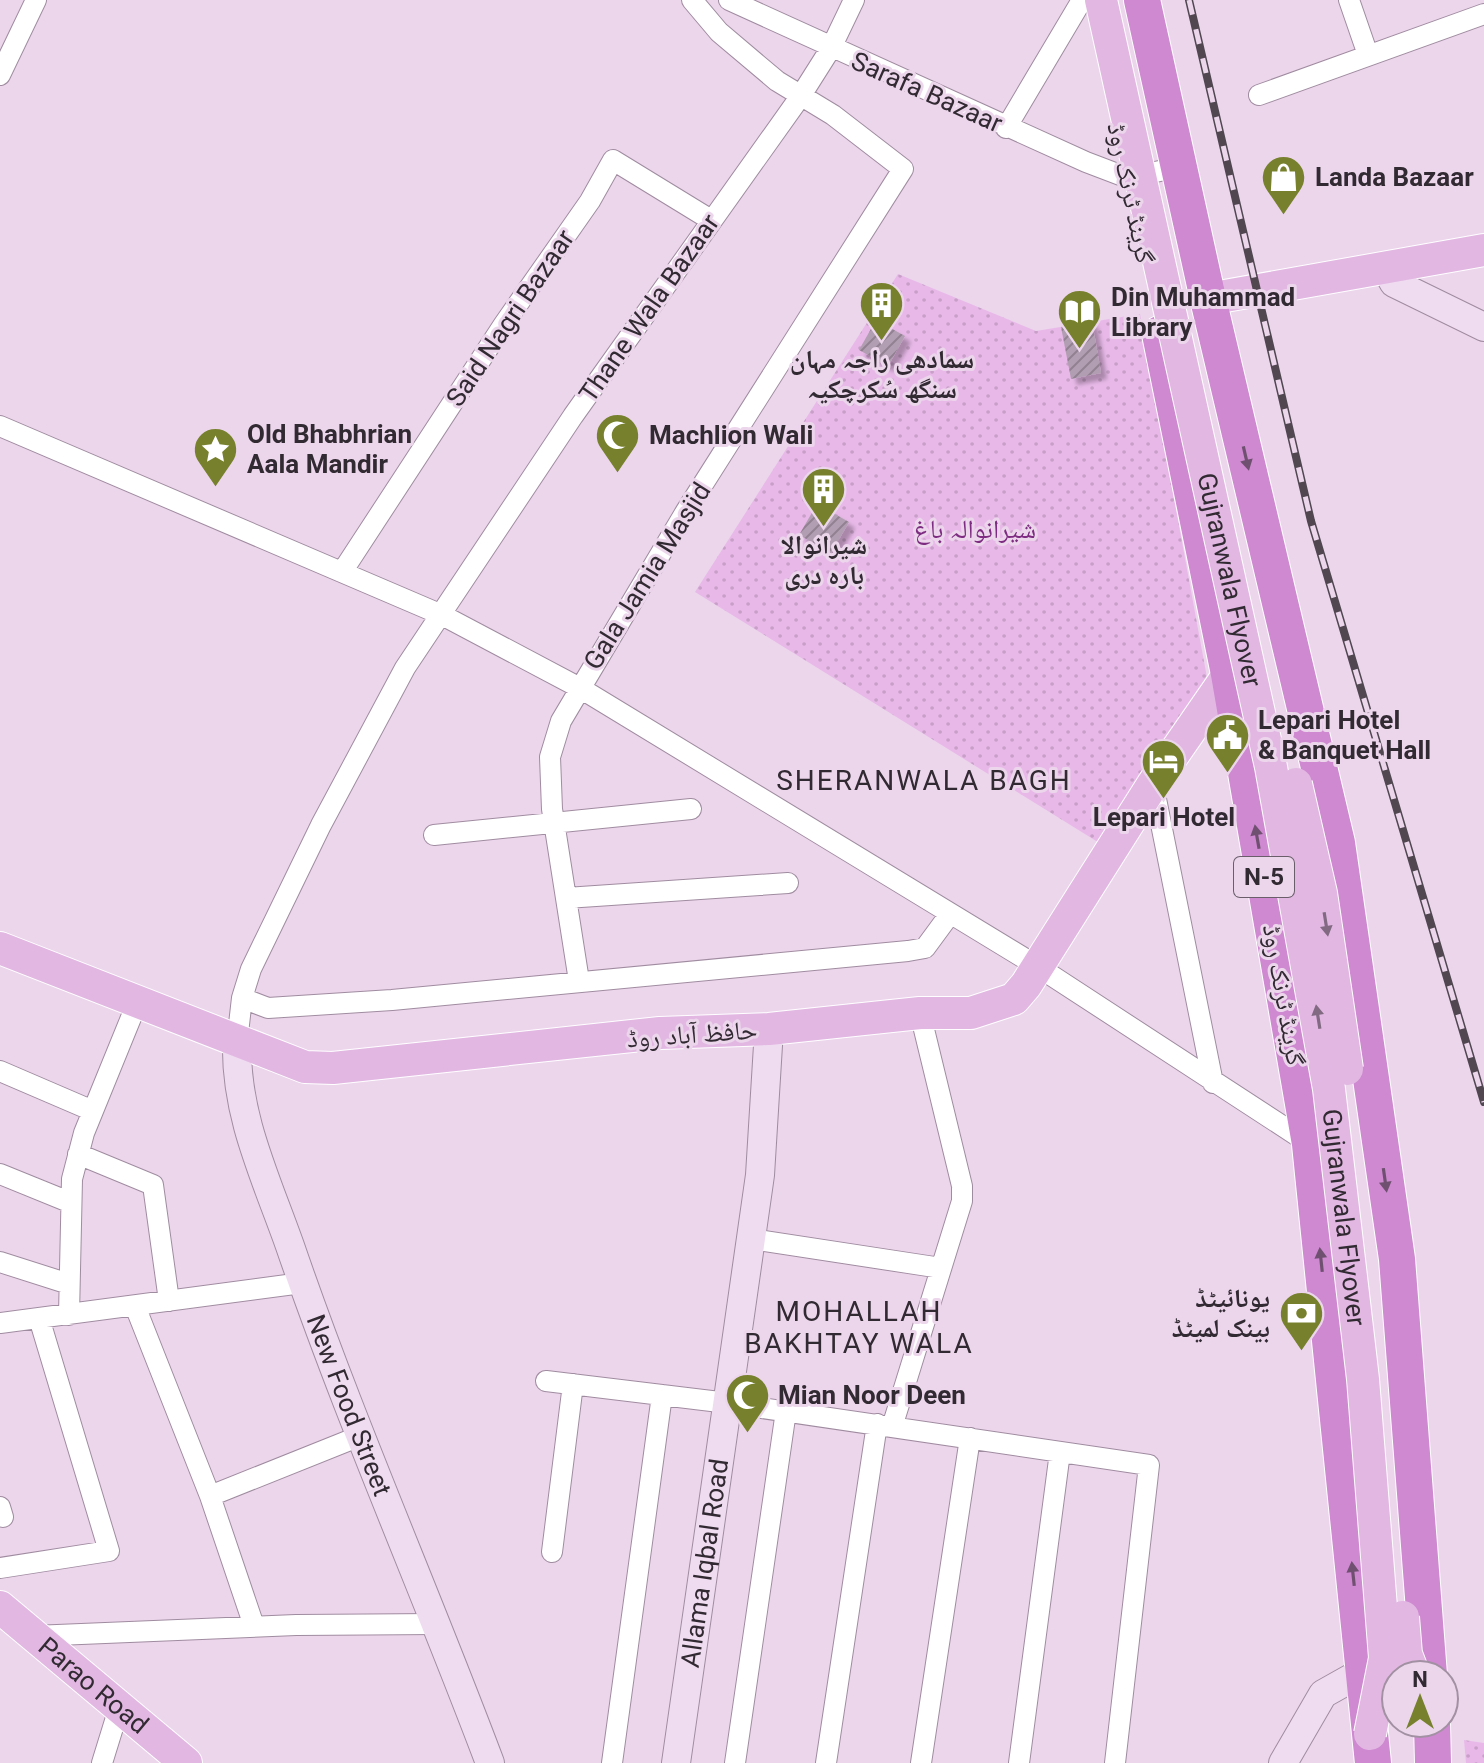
<svg xmlns="http://www.w3.org/2000/svg" width="1484" height="1763" font-family="Roboto,'Noto Naskh Arabic',sans-serif">
<style>
.park{fill:url(#park-dots)}
.building{fill:url(#building-hatch);filter:url(#shadow)}
.lines{fill:none;stroke-linecap:round;stroke-linejoin:round}
.street-casing{stroke:#a08ca0;stroke-width:22}
.secondary-casing{stroke:#a08ca0;stroke-width:30}
.primary-casing{stroke:#fff;stroke-width:34}
.highway-casing{stroke:#fff;stroke-width:38}
.street{stroke:#fff;stroke-width:20}
.secondary{stroke:#f0dcf1;stroke-width:28}
.primary{stroke:#e2b8e3;stroke-width:32}
.highway{stroke:#ce89d0;stroke-width:36}
.rail-casing{stroke:#514751;stroke-width:8}
.rail{stroke:#ecd6ec;stroke-width:5;stroke-dasharray:15;stroke-linecap:butt}
.primary-bridge-casing{stroke:#fff;stroke-width:34;stroke-linecap:butt}
.primary-bridge{stroke:#e2b8e3;stroke-width:32}
.oneway{fill:#705071}
.oneway2{fill:#816a82}
.labels{text-anchor:middle;stroke-width:6;stroke-linejoin:round;paint-order:stroke}
.shield{fill:#ecd6ec;stroke:#6a5e6a;stroke-width:2}
.shield-label{font-size:24px;font-weight:bold;fill:#322a32}
.street-label{font-size:26px;fill:#322a32;stroke:#ecd6ec}
.poi-label{font-size:26px;font-weight:bold;fill:#322a32;stroke:#ecd6ec;text-anchor:start}
.park-label{font-size:26px;fill:#7d2c81;stroke:#ecd6ec}
.neighbourhood-label{font-size:28px;letter-spacing:2px;fill:#322a32;stroke:#ecd6ec}
</style>
<defs>
<pattern id="park-dots" width="8" height="8" patternUnits="userSpaceOnUse" patternTransform="scale(2)"><rect width="8" height="8" fill="#e8b9e8"/><path d="M2 2h.1M6 6h.1" fill="none" stroke="#c79fc7" stroke-width="1.8" stroke-linecap="round"/></pattern>
<pattern id="building-hatch" width="6" height="6" patternUnits="userSpaceOnUse" patternTransform="scale(2)"><rect width="6" height="6" fill="#b29eb2"/><path d="M-1 1l2-2M0 6l6-6M5 7l2-2" fill="none" stroke="#918191"/></pattern>
<filter id="shadow"><feDropShadow dx="6" dy="6" stdDeviation="2" flood-color="#0004"/></filter>
</defs>
<rect width="100%" height="100%" fill="#ecd6ec"/>
<path class="park" d="M898 274 1036 331 1140 314 1208 683 1101 844 695 592Z
M1464 1740 1484 1743V1763H1466Z"/>
<path class="building" d="M876 320 905 336 888 366 859 350Z
M1092 321 1101 373 1071 379 1061 327Z
M817 504 849 522 831 553 799 535Z"/>
<g class="lines">
<defs>
<path id="street" d="M729 0 1086 162 1128 178 1178 167
M1349 0 1368 55
M0 75 36 0
M1259 95 1484 14
M1006 128 1082 0
M0 426 442 615 580 688 1037 966 1310 1144
M342 572 504 324 590 201 613 160 711 220
M1153 784 1213 1083
M434 835 691 809
M566 898 788 883
M579 981 552 809 550 757 561 721 686 511 903 169 833 115 777 81 719 32 692 0
M242 998 268 1008 392 1000 908 951 925 948 950 914
M237 1042 242 998 251 969 321 825 405 668 573 416 800 97 831 48 854 0
M0 1071 93 1111
M78 1154 153 1185 169 1301
M0 1174 69 1202
M751 1239 941 1268
M0 1262 69 1284
M135 1306 210 1496 254 1626
M69 1315 72 1179 84 1133 137 1003
M0 1323 302 1283
M546 1381 728 1403 1149 1465 1115 1763
M892 1427 962 1201V1186L920 1013
M210 1496 360 1436
M0 1507 3 1517
M552 1552 573 1384
M0 1568 109 1551 39 1318
M33 1636 296 1625 437 1624
M102 1763 119 1708
M612 1763 662 1395
M735 1763 786 1411
M826 1763 877 1424
M921 1763 970 1438
M1019 1763 1060 1452"/>
<g id="secondary">
<path d="M1386 269 1394 283 1484 327"/>
<path id="s1" d="M237 1042C235 1115 266 1178 290 1246 350 1421 425 1590 490 1763"/>
<path id="s2" d="M676 1763 760 1175 769 1029"/>
<path d="M1283 1763 1323 1694 1364 1671"/>
</g>
<g id="primary">
<path d="M1208 299 1484 250"/>
<path d="M0 948 305 1067 333 1068 660 1033 769 1029 920 1013H971L1014 999 1026 985 1153 784 1229 674"/>
<path id="s3" d="M0 1607 186 1763"/>
</g>
<path id="highway" d="M1142 0 1208 299 1337 843 1397 1259 1429 1675
M1160 334 1229 674 1310 1144 1373 1763
M1432 1723 1433 1763"/>
</defs>
<use href="#street" class="street-casing"/>
<use href="#secondary" class="secondary-casing"/>
<use href="#primary" class="primary-casing"/>
<use href="#highway" class="highway-casing"/>
<use href="#street" class="street"/>
<use href="#secondary" class="secondary"/>
<use href="#primary" class="primary"/>
<use href="#highway" class="highway"/>
<defs>
<path id="rail" d="M1189 0 1311 521 1484 1102"/>
</defs>
<use href="#rail" class="rail-casing"/>
<use href="#rail" class="rail"/>
<defs>
<g id="primary-bridge">
<path id="s4" d="M1101 0 1271 767 1329 1089 1363 1379 1385 1658 1370 1734"/>
<path d="M1296 784 1321 893 1347 1069"/>
<path d="M1403 1617 1406 1654 1414 1675"/>
</g>
</defs>
<use href="#primary-bridge" class="primary-bridge-casing"/>
<use href="#primary-bridge" class="primary-bridge"/>
</g>
<defs><path id="oneway-solid" d="M-6-.8H1V-3.2L6.5 0L1 3.2V.8H-6Z" transform="scale(2)"/></defs>
<g class="oneway">
<use href="#oneway-solid" transform="translate(1246 458) rotate(77)"/>
<use href="#oneway-solid" transform="translate(1257 837) rotate(-100)"/>
<use href="#oneway-solid" transform="translate(1385 1180) rotate(82)"/>
<use href="#oneway-solid" transform="translate(1321 1260) rotate(-96)"/>
<use href="#oneway-solid" transform="translate(1353 1574) rotate(-96)"/>
</g>
<g class="oneway2">
<use href="#oneway-solid" transform="translate(1326 924) rotate(81)"/>
<use href="#oneway-solid" transform="translate(1318 1017) rotate(-99)"/>
</g>
<defs>
<symbol id="shop-pin" viewBox="-11 -11 22 30"><path d="M0 17L-7.5 6A9.5 9.5 0 1 1 7.5 6Z" fill="#77812d" stroke="#ecd6ec"/><path d="M-5-2.5h2.3a2.7 3.5 0 0 1 5.4 0H5L5.5 6h-11ZM-1.5-2.5h3a1.5 2.3 0 0 0-3 0Z" fill="#fff"/></symbol>
<symbol id="building-pin" viewBox="-11 -11 22 30"><path d="M0 17L-7.5 6A9.5 9.5 0 1 1 7.5 6Z" fill="#77812d" stroke="#ecd6ec"/><path d="M-4-6H4V6H1V3H-1V6H-4ZM-2.5-4.3h1.7v1.8h-1.7ZM.8-4.3h1.7v1.8H.8ZM-2.5-1h1.7V.8h-1.7ZM.8-1h1.7V.8H.8Z" fill="#fff"/></symbol>
<symbol id="library-pin" viewBox="-11 -11 22 30"><path d="M0 17L-7.5 6A9.5 9.5 0 1 1 7.5 6Z" fill="#77812d" stroke="#ecd6ec"/><path d="M-6-4Q-3-5.5-.7-3.5V5Q-3 3-6 4ZM6-4Q3-5.5 .7-3.5V5Q3 3 6 4Z" fill="#fff"/></symbol>
<symbol id="mosque-pin" viewBox="-11 -11 22 30"><path d="M0 17L-7.5 6A9.5 9.5 0 1 1 7.5 6Z" fill="#77812d" stroke="#ecd6ec"/><path d="M3.5-4.9A6 6 0 1 0 3.5 4.9A5 5 0 1 1 3.5-4.9Z" fill="#fff"/></symbol>
<symbol id="sight-pin" viewBox="-11 -11 22 30"><path d="M0 17L-7.5 6A9.5 9.5 0 1 1 7.5 6Z" fill="#77812d" stroke="#ecd6ec"/><path d="M0-6L1.8-2.2L6-1.7L2.9 1.2L3.7 5.4L0 3.3L-3.7 5.4L-2.9 1.2L-6-1.7L-1.8-2.2Z" fill="#fff"/></symbol>
<symbol id="civic-pin" viewBox="-11 -11 22 30"><path d="M0 17L-7.5 6A9.5 9.5 0 1 1 7.5 6Z" fill="#77812d" stroke="#ecd6ec"/><path d="M-.6-6.5H3V-4.5H.6V-3L4-1V1h2V6H-6V1h2V-1L-.6-3ZM-1.2 2.5V6h2.4V2.5Z" fill="#fff"/></symbol>
<symbol id="hotel-pin" viewBox="-11 -11 22 30"><path d="M0 17L-7.5 6A9.5 9.5 0 1 1 7.5 6Z" fill="#77812d" stroke="#ecd6ec"/><path d="M-6-4.5h1.5V1H6V5H4.5V3h-9V5H-6ZM-4 0a1.8 1.8 0 1 1 3.6 0ZM.5 0V-2.5h3Q6-2.5 6 0Z" fill="#fff"/></symbol>
<symbol id="bank-pin" viewBox="-11 -11 22 30"><path d="M0 17L-7.5 6A9.5 9.5 0 1 1 7.5 6Z" fill="#77812d" stroke="#ecd6ec"/><path d="M-6-4H6V4H-6ZM0-2.3a2.3 2.3 0 1 0 0 4.6a2.3 2.3 0 1 0 0-4.6Z" fill="#fff"/></symbol>
</defs>
<g fill-rule="evenodd">
<use href="#shop-pin" x="1258" y="152" width="51" height="69"/>
<use href="#building-pin" x="856" y="278" width="51" height="69"/>
<use href="#library-pin" x="1054" y="286" width="51" height="69"/>
<use href="#mosque-pin" x="592" y="410" width="51" height="69"/>
<use href="#sight-pin" x="190" y="424" width="51" height="69"/>
<use href="#building-pin" x="798" y="464" width="51" height="69"/>
<use href="#civic-pin" x="1202" y="710" width="51" height="69"/>
<use href="#hotel-pin" x="1138" y="736" width="51" height="69"/>
<use href="#bank-pin" x="1276" y="1288" width="51" height="69"/>
<use href="#mosque-pin" x="722" y="1370" width="51" height="69"/>
</g>
<g class="labels">
<rect class="shield" x="1234" y="857" width="60" height="40" rx="6"/>
<g class="shield-label">
<text x="1264" y="885">N-5</text>
</g>
<g class="street-label">
<text transform="translate(927 92) rotate(24)" y="9">Sarafa Bazaar</text>
<text transform="translate(1131 193) rotate(78)" y="9">گرینڈ ٹرنک روڈ</text>
<text transform="translate(649 308) rotate(-55)" y="9">Thane Wala Bazaar</text>
<text transform="translate(510 318) rotate(-56)" y="9">Said Nagri Bazaar</text>
<text transform="translate(647 576) rotate(-58)" y="9">Gala Jamia Masjid</text>
<text dy="9" stroke="none"><textPath href="#s4" startOffset="594">Gujranwala Flyover</textPath></text>
<text transform="translate(1284 995) rotate(80)" y="9">گرینڈ ٹرنک روڈ</text>
<text transform="translate(692 1034) rotate(-4)" y="9">حافظ آباد روڈ</text>
<text dy="9" stroke="none"><textPath href="#s4" startOffset="1242">Gujranwala Flyover</textPath></text>
<text dy="9" stroke="none"><textPath href="#s1" startOffset="382">New Food Street</textPath></text>
<text dy="9" stroke="none"><textPath href="#s2" startOffset="202">Allama Iqbal Road</textPath></text>
<text dy="9" stroke="none"><textPath href="#s3" startOffset="122">Parao Road</textPath></text>
</g>
<g class="poi-label">
<text x="1315" y="186">Landa Bazaar</text>
<text x="1111" y="306">Din Muhammad<tspan x="1111" dy="30">Library</tspan></text>
<text x="882" y="368" text-anchor="middle">سمادھی راجہ مہان<tspan x="882" dy="30">سنگھ سُکرچکیہ</tspan></text>
<text x="247" y="443">Old Bhabhrian<tspan x="247" dy="30">Aala Mandir</tspan></text>
<text x="649" y="444">Machlion Wali</text>
<text x="824" y="554" text-anchor="middle">شیرانوالا<tspan x="824" dy="30">بارہ دری</tspan></text>
<text x="1258" y="729">Lepari Hotel<tspan x="1258" dy="30">&amp; Banquet Hall</tspan></text>
<text x="1164" y="826" text-anchor="middle">Lepari Hotel</text>
<text x="1270" y="1307" text-anchor="end">یونائیٹڈ<tspan x="1270" dy="30">بینک لمیٹڈ</tspan></text>
<text x="778" y="1404">Mian Noor Deen</text>
</g>
<g class="park-label">
<text x="975" y="538">شیرانوالہ باغ</text>
</g>
<g class="neighbourhood-label">
<text x="924" y="790">SHERANWALA BAGH</text>
<text x="859" y="1321">MOHALLAH<tspan x="859" dy="32">BAKHTAY WALA</tspan></text>
</g>
</g>
<g transform="translate(1420 1699)"><circle r="38" fill="#ecd6ec" stroke="#a291a2" stroke-width="2"/>
<path d="M0-6L14 30L0 20L-14 30Z" fill="#77812d"/>
<text y="-12" font-size="22" font-weight="bold" text-anchor="middle" fill="#322a32">N</text>
</g>
</svg>
